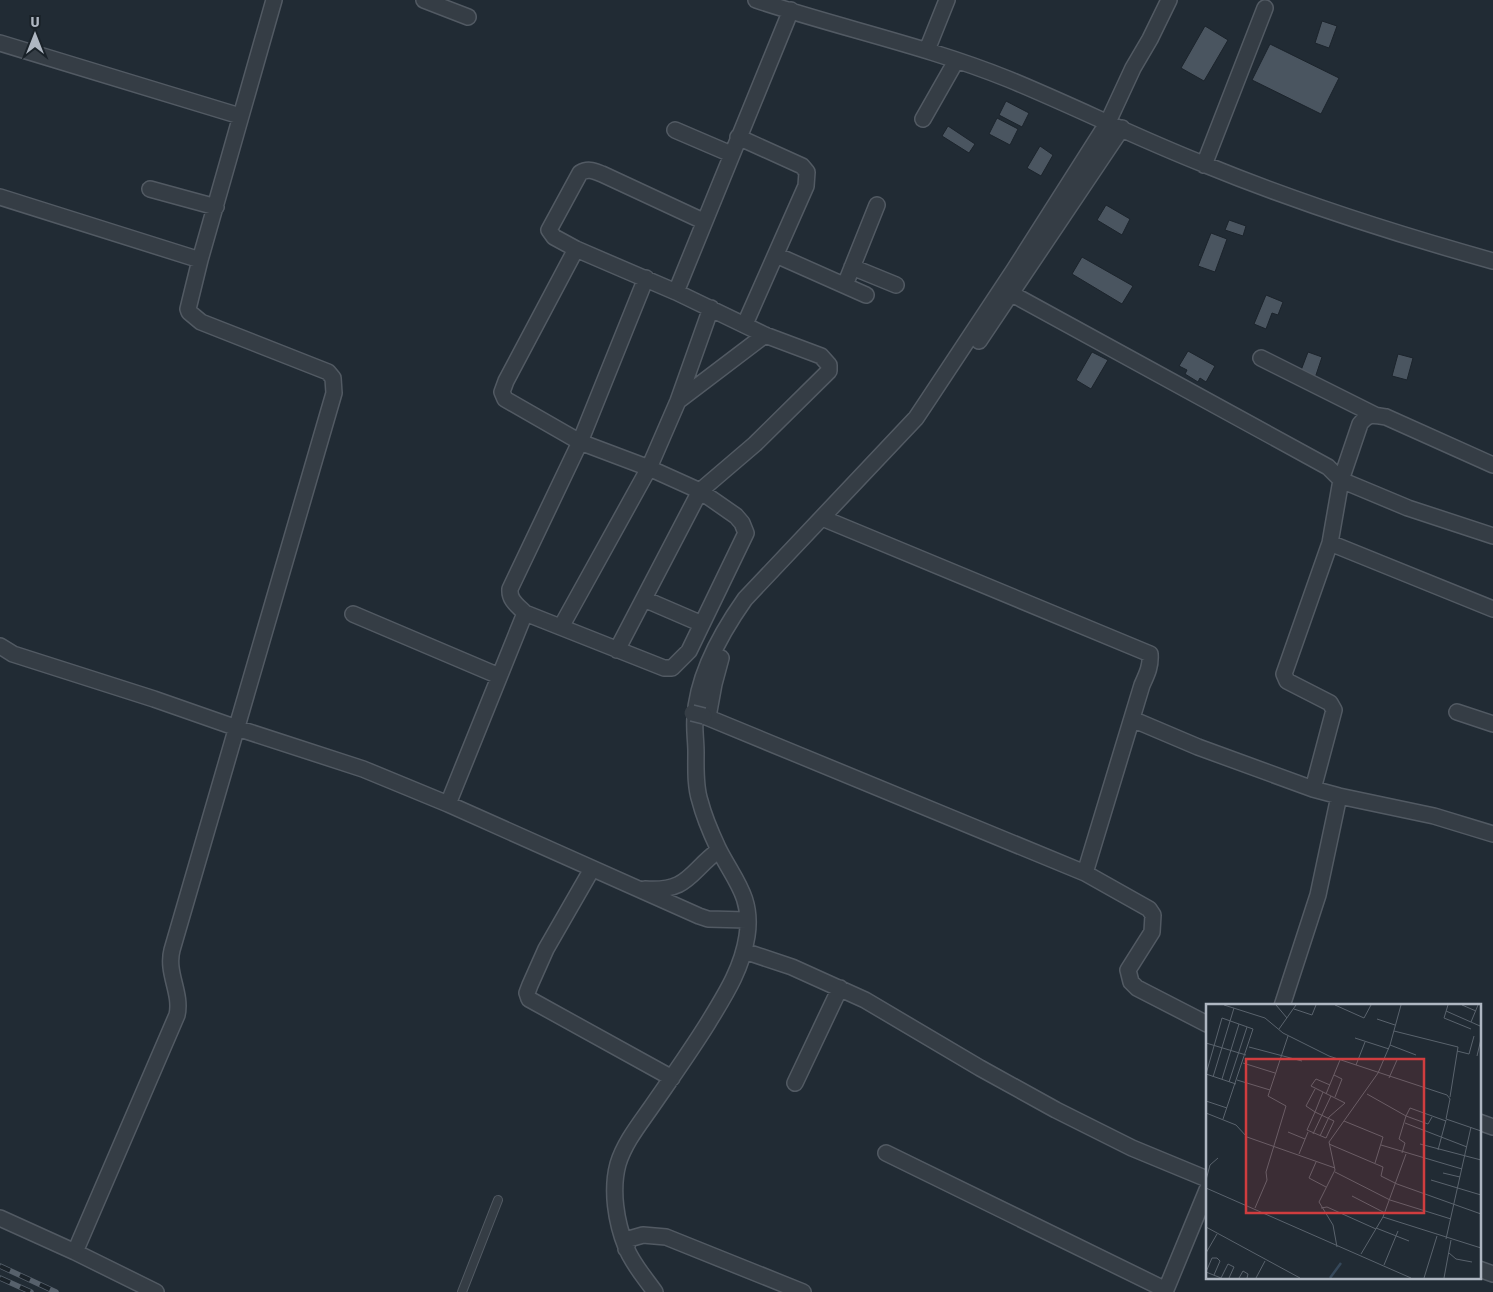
<svg xmlns="http://www.w3.org/2000/svg" width="1493" height="1292" font-family="'Fira Sans',sans-serif">
<style>
.building{fill:#4a5560;stroke:#1c242c}
.lines{fill:none;stroke-linecap:round;stroke-linejoin:round}
.service-casing{stroke:#525a63;stroke-width:10}
.minor-casing{stroke:#525a63;stroke-width:18}
.service{stroke:#353d45;stroke-width:8}
.minor{stroke:#353d45;stroke-width:15}
.rail-casing{stroke:#57616c;stroke-width:5.5}
.rail{stroke:#1a2229;stroke-width:4;stroke-dasharray:11;stroke-linecap:butt}
.minor-bridge-casing{stroke:#525a63;stroke-width:18;stroke-linecap:butt}
.minor-bridge{stroke:#353d45;stroke-width:15}
.inset-river{fill:none;stroke:#36485a;stroke-width:2.5}
.inset-road{fill:none;stroke:#5a636d;stroke-width:1}
.view{fill:#d03d3f;fill-opacity:0.15;stroke:#d03d3f;stroke-width:2.5}
.inset-edge{fill:none;stroke:#afb7c2;stroke-width:2.5}
</style>
<rect width="100%" height="100%" fill="#212b34"/>
<path class="building" d="M1322 21 1337 26 1329 48 1315 43Z
M1205 26 1228 40 1204 81 1181 68Z
M1270 44 1339 78 1321 114 1252 80Z
M1006 101 1029 113 1022 127 999 115Z
M997 118 1018 129 1010 145 989 134Z
M948 126 975 144 969 153 942 136Z
M1040 146 1053 155 1041 176 1027 168Z
M1106 205 1130 219 1122 235 1097 220Z
M1229 220 1246 226 1243 236 1225 230Z
M1211 233 1227 239 1215 272 1198 266Z
M1082 257 1133 286 1122 304 1072 274Z
M1266 295 1283 302 1278 315 1272 313 1266 329 1254 324Z
M1188 351 1215 366 1206 382 1200 378 1198 382 1185 374 1187 370 1179 366Z
M1092 352 1108 360 1091 389 1076 380Z
M1308 352 1322 357 1315 378 1300 373Z
M1398 354 1413 358 1407 380 1392 376Z"/>
<g class="lines">
<defs>
<path id="service" d="M462 1292 498 1200"/>
<path id="minor" d="M424 0 468 17
M756 0C840 28 926 46 1008 79 1074 106 1139 139 1206 165 1299 203 1396 234 1493 261
M0 43 240 116
M927 50 947 0
M923 119 956 61
M675 130 731 154
M738 137 802 166 807 172 806 186 745 324
M1204 165 1265 8
M150 189 216 207
M0 197 200 260
M576 249 506 381 502 392 505 399 580 442 646 278
M776 255 866 295
M852 267 896 285
M845 285 877 205
M676 292 791 10
M1012 294 1328 467 1341 480 1330 543 1284 674 1287 681 1330 703 1334 710 1313 789
M979 341 1122 128
M1261 358 1375 415
M678 401 765 335
M580 442 649 468 700 491 736 516 742 523 746 533 689 651 672 668H664L525 613C517 605 509 600 510 589Z
M1493 465 1386 417C1374 415 1368 413 1360 424L1341 480 1408 508 1493 536
M827 520 1150 654C1151 666 1147 674 1142 685L1085 873
M1330 543 1493 609
M644 599 702 624
M353 614 499 676
M561 627 649 468 678 401 711 308
M0 646 13 654 154 699 237 728 363 769 448 804 699 916 708 919 747 920
M617 650 700 491 755 444 829 371V365L821 356 765 335 676 292 576 249 554 237 549 230 580 173C588 168 594 171 602 174L703 221
M1457 712 1493 724
M704 716 1085 873 1149 909 1153 915 1152 932 1128 970 1131 982 1137 988 1207 1024
M708 717 714 684 721 658
M1132 719 1198 747 1313 789 1339 796 1434 816 1493 834
M448 804 525 613
M592 869 546 949 530 985 527 993 529 999 672 1078
M645 889C689 892 689 872 719 850
M744 951 792 967 865 1000 980 1068 1056 1110 1132 1148 1207 1179
M1282 1006 1318 895 1339 796
M795 1083 840 988
M1479 1122 1493 1127
M886 1153 1166 1290
M0 1218 75 1252 156 1292
M626 1249 629 1239 643 1235 666 1237 803 1292
M75 1252 177 1015C182 993 166 973 172 950L334 393 333 378 328 372 201 322 189 312 188 309 200 260 274 0
M1479 1269 1493 1274
M655 1292C646 1279 631 1262 626 1247 616 1222 611 1190 618 1164 624 1144 638 1126 650 1109 670 1080 690 1052 708 1023 725 995 742 969 747 936 753 897 734 880 718 848 711 833 704 817 700 801 695 786 696 768 696 752 696 741 694 729 695 718 697 675 721 633 745 599L916 418 928 400 1014 270 1108 122 1133 68 1150 39 1169 0
M1165 1292 1207 1190"/>
</defs>
<use href="#service" class="service-casing"/>
<use href="#minor" class="minor-casing"/>
<use href="#service" class="service"/>
<use href="#minor" class="minor"/>
<defs>
<path id="rail" d="M0 1266 56 1292
M0 1278 31 1292"/>
</defs>
<use href="#rail" class="rail-casing"/>
<use href="#rail" class="rail"/>
<defs>
<path id="minor-bridge" d="M692 713 704 716"/>
</defs>
<use href="#minor-bridge" class="minor-bridge-casing"/>
<use href="#minor-bridge" class="minor-bridge"/>
</g>
<g transform="translate(1206 1004)">
<rect width="275" height="275" fill="#212b34"/>
<path class="inset-river" d="M124 274 135 259"/>
<path class="inset-road" d="M18 1 59 14 77 29 123 52 241 91 244 95 240 115 275 127M70 1 81 14M129 1 158 14 165 1M242 1 238 14 265 25M256 1 270 7M88 5 106 11 110 1M240 7 274 22M171 15 189 21M265 18 272 1M73 25 90 1M188 27 252 43 244 93M149 34 183 45M0 39 40 51M184 41 210 51M43 43 96 57M251 47 263 50 268 32M271 52 275 35M37 59 69 69M150 61 159 38M0 70 16 14 47 25 17 115M0 70 30 80M128 71 136 75 129 93M7 73 28 4M183 74 191 56M16 75 33 20M31 76 64 86M23 78 41 23M109 85 100 102 109 108 117 88M120 90 134 56M161 90 200 112 193 135 199 139 196 149M0 97 21 104M109 108 128 117 120 134 101 126ZM0 109 30 121 41 133 129 164M226 113 222 120 200 112 204 104 240 117M138 117 177 133 169 159M199 119 261 143M82 128 99 135M107 130 125 92M114 132 123 113 139 99 105 82 110 75 124 81M123 140 177 163 175 172 191 180 275 210M214 140 275 156M175 141 256 165M232 146 240 116M93 150 102 128M110 158 103 174 120 183M129 168 184 196 245 215M237 169 254 173M0 176 4 161 12 154M225 176 275 191M0 184 205 274M146 192 179 209M49 204 61 176 60 168 80 102 62 92 82 32M115 204 121 203 170 225M177 213 275 244M0 223 94 274M170 224 203 237M240 235 265 123M131 243 127 221 113 198 129 166 123 138 172 69 184 41 195 1M0 249 11 230M243 249 250 255 266 258M155 250 177 213 200 150M178 261 192 227M0 268 6 254H11L14 257 8 271M0 268 15 274M15 274 22 260 28 263 23 274M33 274 37 267 42 270 41 274M50 274 59 257M218 274 231 232M238 274 245 236"/>
<path class="view" d="M40 55H218V209H40Z"/>
<rect width="275" height="275" class="inset-edge"/>
</g>
<g transform="translate(35 35)" stroke="#1a2229" stroke-width="4" paint-order="stroke">
<path d="M0-4L9 19L0 12L-9 19Z" fill="#afb7c2"/>
<text y="-8" font-size="14" font-weight="bold" text-anchor="middle" fill="#afb7c2">U</text>
</g>
</svg>
